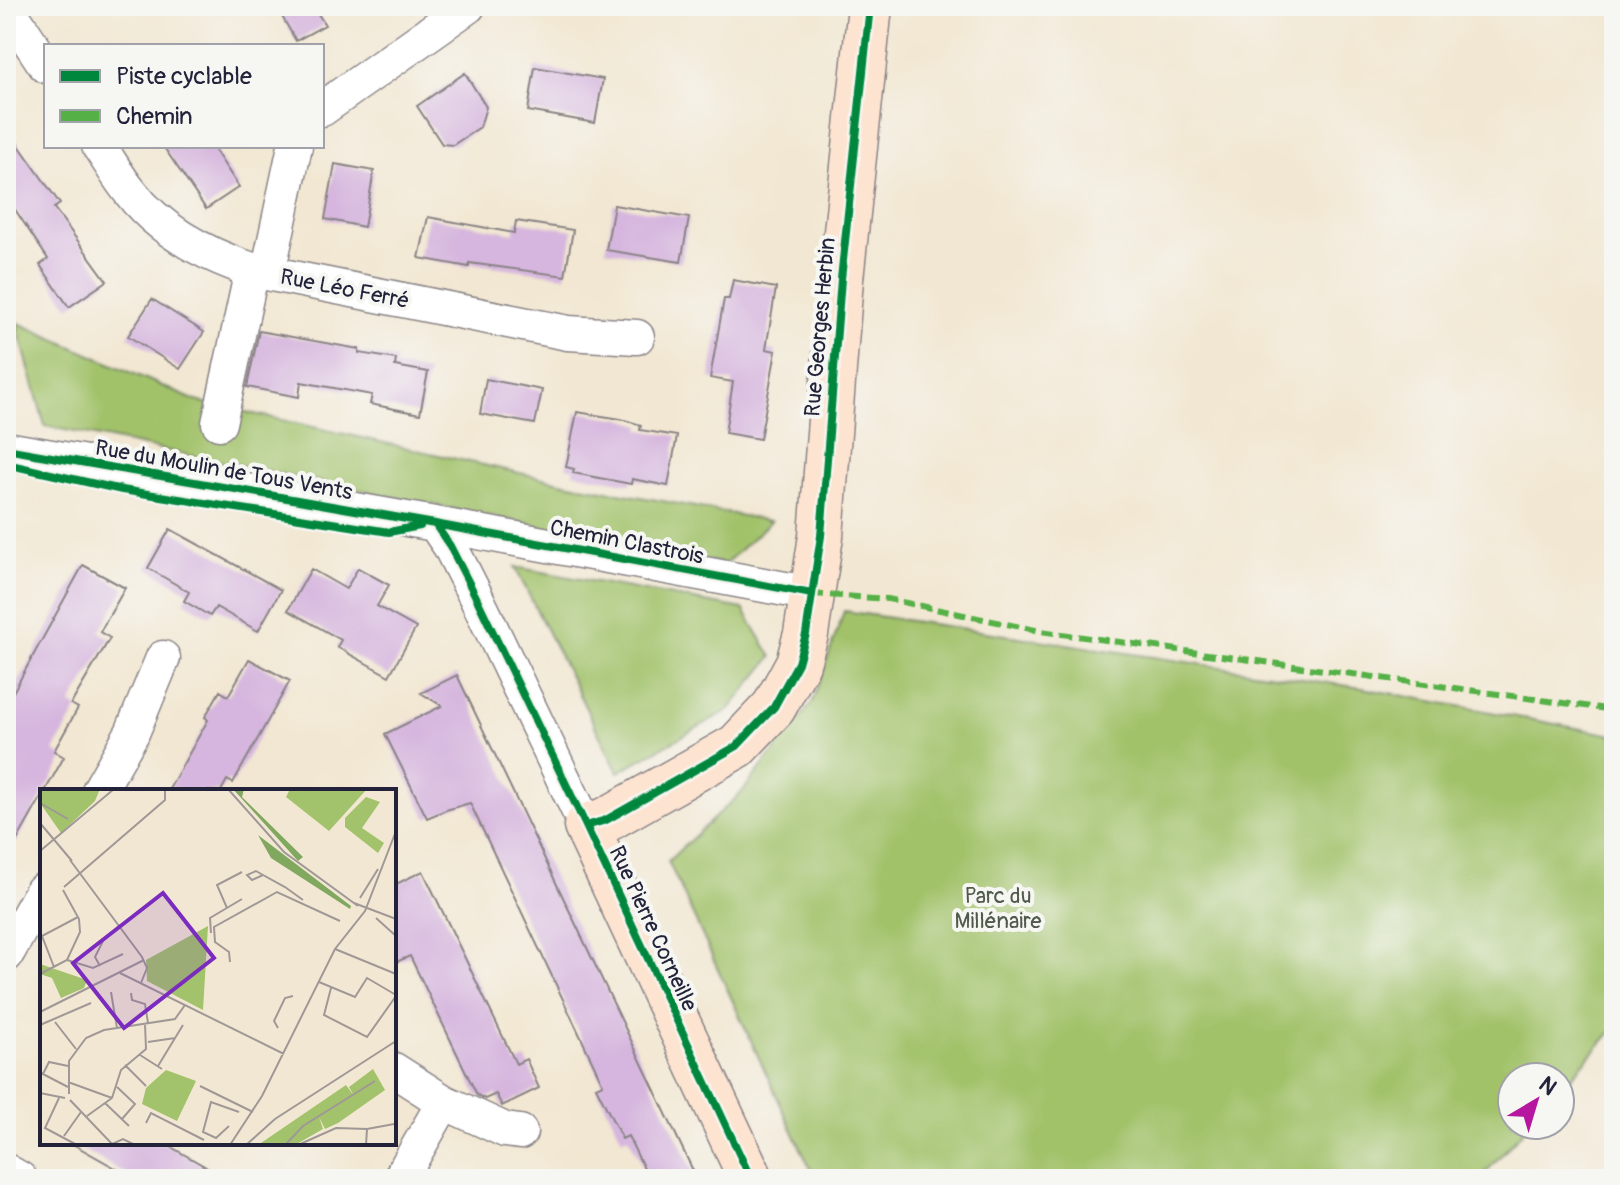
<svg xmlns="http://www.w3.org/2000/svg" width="1620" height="1185" font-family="Pangolin,sans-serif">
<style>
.green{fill:#a2c26b;stroke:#627253;stroke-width:2}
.building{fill:#d6b6de}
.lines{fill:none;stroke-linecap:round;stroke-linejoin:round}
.street-casing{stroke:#8a8486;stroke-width:37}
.secondary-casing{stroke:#8a8486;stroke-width:47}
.street{stroke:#fff;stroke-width:34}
.secondary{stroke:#fde4d1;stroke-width:44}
.quiet{stroke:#55b146;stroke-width:6;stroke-dasharray:12 6;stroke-linecap:butt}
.cycleway-casing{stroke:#f6f6f2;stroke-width:13}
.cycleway{stroke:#00873e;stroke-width:8}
.labels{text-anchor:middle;stroke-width:8;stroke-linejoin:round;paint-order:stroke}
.street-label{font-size:22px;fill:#22223b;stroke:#f6f6f2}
.park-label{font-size:22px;fill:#4f5a4c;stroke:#f6f6f2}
.inset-road{fill:none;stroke:#9f9896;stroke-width:2}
.view{fill:#7b2cbf;fill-opacity:0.15;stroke:#7b2cbf;stroke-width:4}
.inset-edge{fill:none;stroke:#22223b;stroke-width:4}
</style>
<rect width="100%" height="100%" fill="#f6f6f2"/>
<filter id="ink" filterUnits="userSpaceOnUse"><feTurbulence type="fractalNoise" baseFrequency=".0125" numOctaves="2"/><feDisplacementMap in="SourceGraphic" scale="16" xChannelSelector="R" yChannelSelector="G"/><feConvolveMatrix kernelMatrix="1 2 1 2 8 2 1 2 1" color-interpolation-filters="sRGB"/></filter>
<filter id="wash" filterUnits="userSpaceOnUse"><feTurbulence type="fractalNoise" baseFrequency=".006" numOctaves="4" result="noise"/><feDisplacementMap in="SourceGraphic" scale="32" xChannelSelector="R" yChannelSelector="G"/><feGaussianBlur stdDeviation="1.8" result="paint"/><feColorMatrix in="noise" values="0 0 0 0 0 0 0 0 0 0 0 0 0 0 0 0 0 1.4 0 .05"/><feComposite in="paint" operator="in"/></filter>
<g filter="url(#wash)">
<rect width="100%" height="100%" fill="#f2e7d2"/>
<path class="green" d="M16 322 196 401 565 483 771 521 725 564 45 426Z
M515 567 743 609 772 657 729 710 618 772Z
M844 611 1362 688 1614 735V1029L1560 1090V1077H1512V1125H1528L1480 1179H815L668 861 742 792 812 703Z"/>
<g id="blocks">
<path class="building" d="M276 6H313L325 25 296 41Z
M535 67 603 79 595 123 528 111Z
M465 73 486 107 480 127 453 145 442 144 417 106Z
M6 127 60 204 54 208 107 281 69 307 40 265 48 259 6 196Z
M163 146H212L239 187 206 209Z
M335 164 374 171 364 227 325 219Z
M614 205 689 218 681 262 606 250Z
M428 217 514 233 516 221 573 230 565 276 469 263V267L419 258Z
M733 280 776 288 766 349 776 351 760 439 725 433 733 382 710 378 724 299H729Z
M152 299 204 332 180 369 128 336Z
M259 331 359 349V353L396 359 395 366 428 372 420 414 370 404 372 395 301 382 299 397 247 387Z
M486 379 542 390 535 424 480 414Z
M577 412 621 419 641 425 640 430 677 436 668 486 632 479 631 484 573 473 574 469 566 467Z
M170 529 281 590 258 631 216 607 210 616 184 601 189 592 148 568Z
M83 565 125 588 100 632 110 638 71 704 78 708 54 751 64 757 45 791H42V796L6 860V705Z
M358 568 389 585 377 606 416 628 389 676 337 647 341 640 288 610 311 569 346 589Z
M249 659 290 681 233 783 227 780 221 791H168L208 720 205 717 220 691 228 696Z
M457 675 540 849 697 1179H649L628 1136 622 1139 596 1087 603 1084 470 803 446 810 427 818 385 734 442 706 421 693Z
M423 871 516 1064 526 1059 539 1088 502 1106 496 1094 485 1099 477 1095 410 956 394 963V885Z
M71 1143H164L227 1179H135Z"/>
</g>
</g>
<g filter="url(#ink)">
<use href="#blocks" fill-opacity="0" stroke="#8a8486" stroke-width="2"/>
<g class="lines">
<defs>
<path id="street" d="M6 6 46 66
M322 109 468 6
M99 146C110 162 119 179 131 193 161 232 207 255 252 270L568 333 637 337
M268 273 295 146
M219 423 252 270
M6 449 435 524 812 594
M435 524 450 546 475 595 586 826
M99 791 132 733 163 658
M6 955 42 891
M394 1070 444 1102 400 1179
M444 1102 505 1130 520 1132
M6 1171 20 1179"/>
<path id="secondary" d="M751 1179 586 826 606 820 737 746 774 707 798 663 806 634 821 536 841 279 870 6"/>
</defs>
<use href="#street" class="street-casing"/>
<use href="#secondary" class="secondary-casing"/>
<use href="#street" class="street"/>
<use href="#secondary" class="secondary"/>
<path class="quiet" d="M812 594 888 599 1040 631 1614 710"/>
<defs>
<path id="cycleway" d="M6 449 435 524 812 594
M6 464 122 490 389 532 420 526
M435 524 450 546 475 595 586 826 751 1179
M586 826 606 820 737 746 774 707 798 663 806 634 821 536 841 279 870 6"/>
</defs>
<use href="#cycleway" class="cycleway-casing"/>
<use href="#cycleway" class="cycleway"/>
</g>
</g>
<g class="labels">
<g class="street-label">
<text transform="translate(345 288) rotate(11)" y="8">Rue Léo Ferré</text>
<text transform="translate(819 327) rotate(-85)" y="8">Rue Georges Herbin</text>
<text transform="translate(224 469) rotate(10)" y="8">Rue du Moulin de Tous Vents</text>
<text transform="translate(627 541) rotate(11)" y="8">Chemin Clastrois</text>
<text transform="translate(654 928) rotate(65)" y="8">Rue Pierre Corneille</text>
</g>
<g class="park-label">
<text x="998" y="903">Parc du<tspan x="998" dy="25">Millénaire</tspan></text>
</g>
</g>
<g transform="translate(40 789)">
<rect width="356" height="356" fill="#f2e7d2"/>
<path d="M0 0H60L55 12 21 44 0 14ZM250 0H327L289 42 246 8ZM326 8 340 13 322 39 344 54 338 64 305 38V29ZM168 137 163 221 107 192 106 171ZM0 175 47 191 44 199 21 209 12 189 0 185ZM333 280 345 301 298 334 285 340 279 328 283 340 255 356H218L306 296 314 307 309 298ZM126 281 156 292 137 332 102 315 106 299Z" fill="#a2c26b"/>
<path d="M193 0H204L202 8 263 68 258 72ZM218 46 311 117 310 120 231 69Z" fill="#81a85f"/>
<path class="inset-road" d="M188 0 244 63 318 117M0 14 28 30M0 34 32 72M0 62 74 0M30 71 102 168 107 179 101 194M223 86 212 91 207 86 216 82 223 86 245 98 263 111M24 98 125 11V0M320 109 338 80M314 114 356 130M187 119 177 96 202 83M336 129 356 147M171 144 170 129 202 110M295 160 356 185M27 171 53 179 83 165M190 173 189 163 175 153 174 138 237 103 300 132M60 177 55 168 65 148M14 178 2 147 38 128M80 184 244 265M0 185 27 171 40 143 39 130 23 101M279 193 315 208 327 189 356 206M291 199 284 226 327 248 356 207M71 203 77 239M91 204 92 211 105 215 108 234M0 223 104 171M15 233 36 260M0 236 51 214M238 239 234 232 245 209 253 207M108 253 135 249M100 266 122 280M85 276 106 297M118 277 143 236M1 284 28 298M3 285 9 273 28 277M28 293 72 309M160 297 213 323M77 298 95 315 82 330M0 304 25 309M29 305V272L46 249 64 241 135 230 145 216M19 309 5 339 37 356M72 309 81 281 106 260 105 235M30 311 73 356M65 314 89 337M47 327 72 309M106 334 111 324 164 351M189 337 176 349 163 343 171 313 199 323M327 340 354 335M24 347 41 323M72 355 83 350 95 356M190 356 222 307 295 160 325 122 356 42M206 356 235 330 356 252M245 356 263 337 335 292M258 356 296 339 327 340 326 356"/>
<path class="view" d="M123 104 174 169 84 239 33 174Z"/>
<rect width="356" height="356" class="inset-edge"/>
</g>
<rect width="1620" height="1185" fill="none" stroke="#f6f6f2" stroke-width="32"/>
<rect x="44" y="44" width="280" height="104" fill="#f6f6f2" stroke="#a1a1a9" stroke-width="2"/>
<rect x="60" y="70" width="40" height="12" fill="#00873e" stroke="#a1a1a9" stroke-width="2"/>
<text x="116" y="84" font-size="24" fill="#22223b">Piste cyclable</text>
<rect x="60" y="110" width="40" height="12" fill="#55b146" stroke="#a1a1a9" stroke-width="2"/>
<text x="116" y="124" font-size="24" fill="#22223b">Chemin</text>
<g transform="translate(1536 1101) rotate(38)"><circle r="38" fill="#f6f6f2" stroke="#a1a1a9" stroke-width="2"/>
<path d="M0-6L14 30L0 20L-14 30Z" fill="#b5179e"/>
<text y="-12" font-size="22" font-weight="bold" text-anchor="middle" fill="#22223b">N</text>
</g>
</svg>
